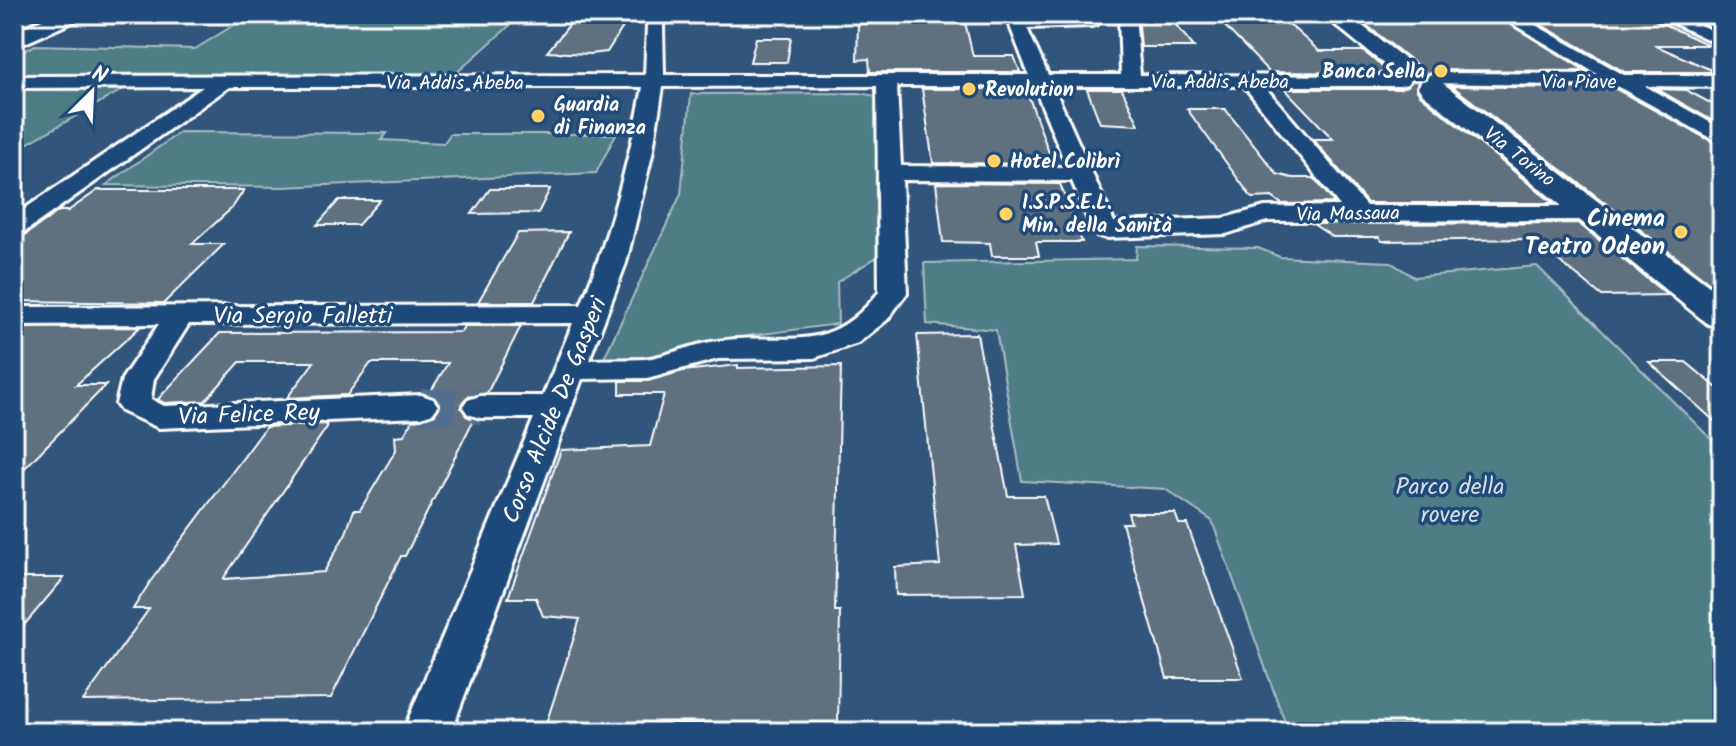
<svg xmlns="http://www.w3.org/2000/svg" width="1736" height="746" font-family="Kalam,sans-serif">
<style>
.green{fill:#507d86;stroke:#a8bec2;stroke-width:2}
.building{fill:#5e6f7e;stroke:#fff;stroke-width:2}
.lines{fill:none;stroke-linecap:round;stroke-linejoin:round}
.street-tunnel{stroke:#516e8f;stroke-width:34;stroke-dasharray:34 17;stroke-linecap:butt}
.street-casing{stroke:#fff;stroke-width:6}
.secondary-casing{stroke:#fff;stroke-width:6}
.street{fill:#1f4a7a;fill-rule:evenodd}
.secondary{fill:#1f4a7a;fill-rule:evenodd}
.poi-dot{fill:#ffd166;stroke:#1f4a7a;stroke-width:3}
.labels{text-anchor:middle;stroke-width:7;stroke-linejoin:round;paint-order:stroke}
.far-poi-label{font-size:20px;font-weight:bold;fill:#fff;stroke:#1f4a7a;text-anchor:start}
.far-street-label{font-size:20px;fill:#fff;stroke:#1f4a7a}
.poi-label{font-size:24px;font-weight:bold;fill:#fff;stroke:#1f4a7a;text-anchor:end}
.street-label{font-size:24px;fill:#fff;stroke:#1f4a7a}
.park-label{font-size:24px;fill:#d3dee1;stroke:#1f4a7a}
</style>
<rect width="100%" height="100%" fill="#32557b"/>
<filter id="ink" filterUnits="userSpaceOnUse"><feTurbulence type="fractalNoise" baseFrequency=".0125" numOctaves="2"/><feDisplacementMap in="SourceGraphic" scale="16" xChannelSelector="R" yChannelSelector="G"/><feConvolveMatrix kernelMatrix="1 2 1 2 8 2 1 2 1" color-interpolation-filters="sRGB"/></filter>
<g filter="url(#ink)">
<path class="green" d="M252 14H523L454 75 14 77V56L35 45 195 49Z
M14 90H122L14 151Z
M859 93 876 96 877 257 837 282 838 324 702 342 648 357 604 358 681 194 691 94Z
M180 132 387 133 381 140 444 143 450 134H616L596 173 282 187 106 185Z
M1137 246 1258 248 1280 257 1390 262 1414 277 1537 266 1722 450V725H1286L1212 521 1165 489 1022 481 996 330 927 324 924 263 1136 259Z"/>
<path class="building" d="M578 14H626L624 16H630L607 52 590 54 547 52Z
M903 14H963L973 56H1014L1020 72H870L869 59 857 60 858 22H904Z
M1138 14H1167L1194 47H1141Z
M1352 14H1493L1586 71 1436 70 1423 78 1425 71Z
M1522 14H1642L1709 45H1654L1716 72H1625Z
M1219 20H1284L1319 51H1363L1390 73 1269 72Z
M756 38H791L787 62H750Z
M1413 81H1418L1416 89 1420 95 1553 203H1367L1313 139H1333L1285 89H1400Z
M1452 86 1616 89 1722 147V292Z
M922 89H1026L1053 164 933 163Z
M1087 89H1122L1139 125 1100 123Z
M1657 89 1686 90 1722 109V126Z
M1187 109H1225L1277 174 1292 178H1314L1334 203 1282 204 1272 197 1252 198Z
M936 183 1060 184 1082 242H1036L1039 256H992L990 243 943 242Z
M490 189H550L538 213 472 214Z
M98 190H244L232 208 192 244H224L164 303 14 301V239L25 235 59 211H68Z
M339 200H380L358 225H317Z
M1578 223 1667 295 1602 296 1532 239 1382 241 1379 237H1333L1313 224Z
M569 232 534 302H478L518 233Z
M464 326H521L487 393 467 397 461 405 466 416 474 419 405 556H401L331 698 83 701 149 609H133L150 582 266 427 326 424 327 427 223 579 324 572 346 533 354 510H360L396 450 395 436 404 435 413 420 434 416 440 408 435 397 429 394 448 363H371L347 395 287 398 314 362H240L205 401 164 403 158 399 220 333 461 332Z
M140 327 76 385H106L14 479V338L27 328Z
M977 334 1008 496H1044L1056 544 1016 545 1025 594 896 595 895 567 940 565 917 335Z
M1649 362H1686L1722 392V428Z
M738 365V368L841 366 835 611H840L838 723 546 724 580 619 543 616 536 598H508L561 450 650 446 664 394H620V381H648L683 371Z
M1128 513H1175L1179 524H1187L1243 678H1167L1122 523H1131Z
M14 578H64L14 637Z"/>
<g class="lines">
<path class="street-tunnel" d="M421 406 480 407"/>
<defs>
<path id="street" d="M651 14H667L663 26 664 75H1029L1010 26C1024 13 1083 14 1102 14L1098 24 1092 26 1027 28 1048 75H1121L1119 14H1135L1140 75 1407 76 1410 80 1407 84 1400 86H1264L1366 206H1593L1602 208 1605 213 1602 218 1593 220 1267 221 1226 234 1105 238 1096 235 1092 230 1072 181 902 180 907 293 887 320 858 343 814 358 718 359 647 378 582 379 451 732H403L534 418H480L468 414 463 407 468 400 480 396H543L573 323 189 324 154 379 151 399 164 406 421 395 433 399 438 406 433 413 421 417 159 428 121 411 116 404 122 379 159 324 14 325V307L581 305C610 235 629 161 643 87H229L23 233 14 236V216L203 87 14 88V76L645 75 647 26ZM877 86 879 292C826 359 787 331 717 341 692 344 669 356 645 359 627 360 608 359 589 360L626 263 652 155 663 87ZM897 86H1034L1067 167 901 166ZM1053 86H1244L1340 206 1265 207 1224 218 1114 222Z
M1496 14H1516L1624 75H1722V87L1645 86 1722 129V144L1617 86 1429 83 1427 79 1429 75 1436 73 1597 74Z
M1654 14H1675L1722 35V46Z"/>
<path id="secondary" d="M53 14H82L79 19 14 48V32Z
M1322 14H1347L1423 73 1419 78H1401Z
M1431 79 1440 81 1722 296V327L1708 324 1422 93 1418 87 1422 81Z"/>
</defs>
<use href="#street" class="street-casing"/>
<use href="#secondary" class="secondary-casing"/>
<use href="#street" class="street"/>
<use href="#secondary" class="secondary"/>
</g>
</g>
<g class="poi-dot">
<circle cx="1441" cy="71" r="8"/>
<circle cx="969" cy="89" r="8"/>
<circle cx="538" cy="116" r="8"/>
<circle cx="994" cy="161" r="8"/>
<circle cx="1006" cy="214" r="8"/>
<circle cx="1681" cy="232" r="8"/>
</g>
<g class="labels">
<g class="far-poi-label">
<text x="1425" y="78" text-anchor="end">Banca Sella</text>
<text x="985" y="96">Revolution</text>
<text x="554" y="111">Guardia<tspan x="554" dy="23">di Finanza</tspan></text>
<text x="1010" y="168">Hotel Colibrì</text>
<text x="1022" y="209">I.S.P.S.E.L.<tspan x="1022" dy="23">Min. della Sanità</tspan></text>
</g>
<g class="far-street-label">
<text x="1220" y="88">Via Addis Abeba</text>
<text x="1579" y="88">Via Piave</text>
<text x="455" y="89">Via Addis Abeba</text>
<text transform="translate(1520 156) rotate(38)" y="7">Via Torino</text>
<text transform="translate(1348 213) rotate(-1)" y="7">Via Massaua</text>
</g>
<g class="poi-label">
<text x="1665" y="226">Cinema<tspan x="1665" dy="28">Teatro Odeon</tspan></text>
</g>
<g class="street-label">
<text x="303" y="323">Via Sergio Falletti</text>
<text transform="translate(554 410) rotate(-68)" y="8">Corso Alcide De Gasperi</text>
<text transform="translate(249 414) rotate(-2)" y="8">Via Felice Rey</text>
</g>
<g class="park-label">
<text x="1450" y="494">Parco della<tspan x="1450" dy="28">rovere</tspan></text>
</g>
</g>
<rect width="1736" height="746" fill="none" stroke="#1f4a7a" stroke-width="48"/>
<rect x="24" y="24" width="1688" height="698" fill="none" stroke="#fff" stroke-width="3" filter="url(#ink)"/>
<g transform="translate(92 92) rotate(24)" stroke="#1f4a7a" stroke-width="6" paint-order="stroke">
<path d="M0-6L14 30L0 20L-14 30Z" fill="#ffffff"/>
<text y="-12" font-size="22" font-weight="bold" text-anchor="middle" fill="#ffffff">N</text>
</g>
</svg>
